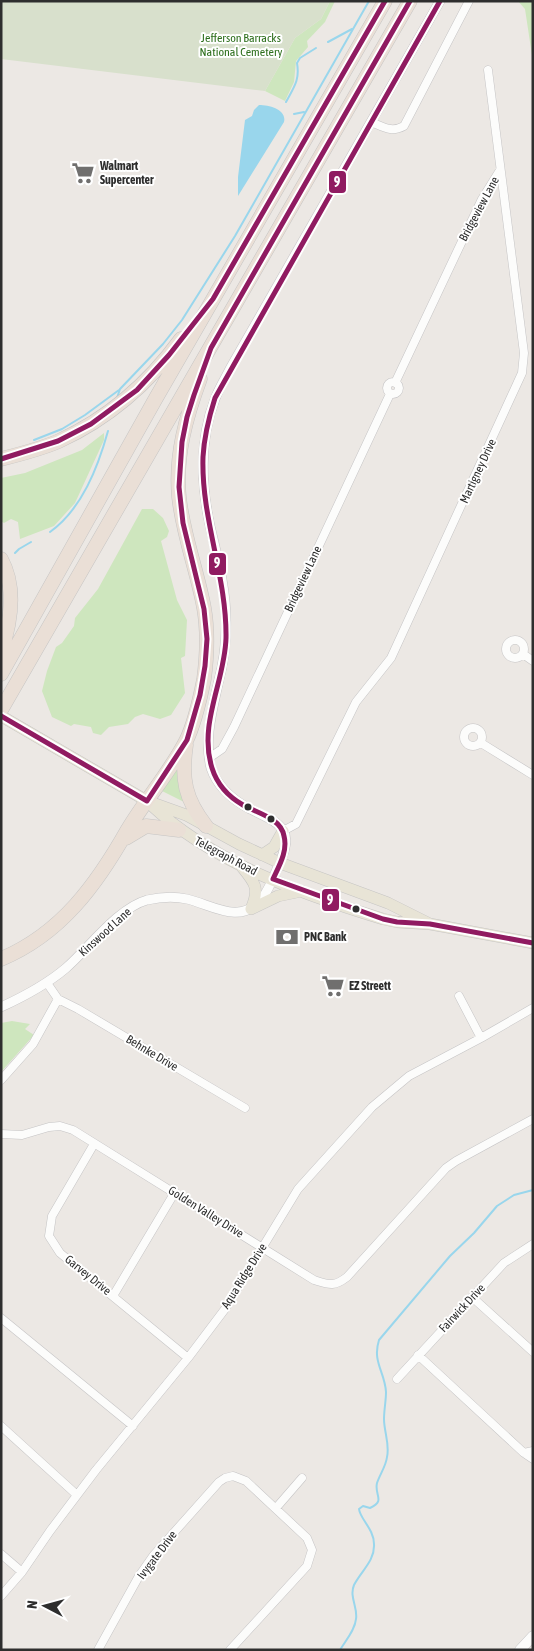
<svg xmlns="http://www.w3.org/2000/svg" width="534" height="1651" font-family="'Asap Condensed',sans-serif">
<style>
.green{fill:#cee6be}
.cemetery{fill:#d8e0cc}
.water{fill:#99d6ec}
.lines{fill:none;stroke-linecap:round;stroke-linejoin:round}
.stream{stroke:#99d6ec;stroke-width:2}
.minor-casing{stroke:#c5c4c5;stroke-width:9}
.tertiary-casing{stroke:#c5c4c5;stroke-width:10}
.secondary-casing{stroke:#c5c4c5;stroke-width:11}
.primary-casing{stroke:#c6c5c4;stroke-width:12}
.motorway-casing{stroke:#c6c5c4;stroke-width:15}
.minor{stroke:#fcfcfb;stroke-width:8}
.tertiary{stroke:#fcfcfb;stroke-width:9}
.secondary{stroke:#fcfcfb;stroke-width:10}
.primary{stroke:#e8e4d6;stroke-width:11}
.motorway{stroke:#eadfd6;stroke-width:14}
.bus-1-casing{stroke:#fff;stroke-width:9}
.bus-1{stroke:#901b61;stroke-width:5}
.bus-dot{fill:#2e2e2e;stroke:#fff;stroke-width:2}
.labels{text-anchor:middle;stroke-width:4;stroke-linejoin:round;paint-order:stroke}
.park-label{font-size:12px;fill:#2c6e1b;stroke:#fff}
.poi-label{font-size:12px;font-weight:bold;fill:#2e2e2e;stroke:#fff;text-anchor:start}
.street-label{font-size:12px;fill:#2e2e2e;stroke:#fff}
.line-badge{stroke:#fff;stroke-width:2}
.badge-label{font-size:14px;text-anchor:middle;font-weight:bold;fill:#fff}
</style>
<rect width="100%" height="100%" fill="#ece8e4"/>
<path class="green" d="M330 1H335L325 22 307 41 308 47 296 61 294 82 285 101 265 91 295 38 321 19Z
M518 1H533V62L525 9Z
M104 433V440L75 503 54 526 20 539 18 522 11 519 4 523 1 521V478L25 473 82 450Z
M142 509H153L163 518 169 531 167 537 161 541 177 600 187 620 185 656 181 658 185 693 171 715 160 719 143 714 135 717 128 724 109 727 101 735 93 733 91 727 74 724 71 726 52 717 42 691 47 671 56 647 62 643 74 626 75 618 98 589Z
M177 765 184 802 162 791Z
M12 1021 30 1024 25 1029 34 1035 1 1072V1023Z"/>
<path class="cemetery" d="M1 1H330L321 19 295 38 265 91 1 59Z"/>
<path class="water" d="M259 105C270 105 287 110 284 122L238 196V177L245 120 252 116 254 110Z"/>
<g class="lines">
<path class="stream" d="M328 42 352 29
M286 102C294 87 300 80 297 63L300 58 316 48
M294 114 304 112
M117 398 120 389 163 344 182 320 235 236 369 1
M34 440 62 429 85 415 119 390
M50 532C82 509 98 467 108 431
M15 553 19 549 31 542
M340 1650C346 1640 355 1630 356 1619 358 1607 349 1597 354 1585 361 1571 375 1561 374 1544 374 1529 360 1519 359 1509L363 1506 370 1508C386 1501 374 1495 377 1483 380 1474 386 1466 387 1457 390 1444 384 1432 384 1419 384 1410 386 1401 386 1392 385 1372 372 1362 379 1340L450 1256 474 1233 497 1206 514 1195 533 1190"/>
<defs>
<path id="minor" d="M371 122C384 127 391 133 404 126L469 1
M387 388a6 6 0 1 1 12 0a6 6 0 1 1-12 0Z
M395 383 482 199 500 170
M506 649a9 9 0 1 1 18 0a9 9 0 1 1-18 0Z
M523 654 533 661
M464 737a9 9 0 1 1 18 0a9 9 0 1 1-18 0Z
M481 743 533 775
M209 758 222 749 234 727 390 394
M283 831 296 824 356 702 391 658 522 373 524 353 488 70
M47 983 58 999 78 1009 245 1108
M459 996 481 1038
M1 1080 33 1044 58 999
M1 1134 22 1135 49 1127 60 1126 73 1130 314 1280C330 1285 334 1287 347 1277L446 1168 456 1161 533 1119
M94 1144 52 1216 49 1236 60 1253 188 1358
M113 1296 175 1192
M472 1297 533 1352
M1 1318 133 1426
M418 1355 524 1453 533 1451
M397 1379 504 1263 533 1244
M1 1426 77 1495
M524 1453 533 1459
M276 1508 302 1478
M1 1554 22 1572
M1 1596 22 1572 50 1531 96 1470 188 1358 225 1309 298 1189 372 1107 409 1076 481 1038 533 1008
M98 1650 139 1576 153 1556 219 1482 225 1478 233 1476 246 1481 307 1538 312 1550 307 1566 230 1650"/>
<path id="tertiary" d="M1 1007C25 996 46 985 66 968 89 948 118 908 147 900 160 897 174 896 187 899 212 905 240 925 261 900 268 891 273 879 277 869 296 829 283 825 250 809 233 800 217 786 211 768 204 740 212 712 218 684 223 665 226 647 226 627 227 593 218 559 210 526 201 484 199 440 215 399 219 388 226 377 231 367L440 1"/>
<path id="secondary" d="M520 1650 533 1636"/>
<path id="primary" d="M1 716 147 801 186 815 239 844 280 863 388 903 430 924
M150 804C213 863 301 894 383 919L397 922 430 924 533 943
M262 855 274 847 283 831
M242 867C255 883 260 888 251 909
M251 909 278 896 302 891"/>
<path id="motorway" d="M1 459C21 454 41 449 59 441 109 418 149 383 181 339
M1 559C17 588 11 622 1 652
M1 674 156 398 385 1
M1 710 410 1
M186 745C181 779 185 799 206 826
M126 838 146 826 179 830
M1 959C61 934 97 884 128 829 146 799 170 772 186 741 195 723 200 699 204 679 207 656 208 631 204 608 197 570 183 535 179 497 175 456 186 417 200 379"/>
</defs>
<use href="#minor" class="minor-casing"/>
<use href="#tertiary" class="tertiary-casing"/>
<use href="#secondary" class="secondary-casing"/>
<use href="#primary" class="primary-casing"/>
<use href="#motorway" class="motorway-casing"/>
<use href="#minor" class="minor"/>
<use href="#tertiary" class="tertiary"/>
<use href="#secondary" class="secondary"/>
<use href="#primary" class="primary"/>
<use href="#motorway" class="motorway"/>
<defs>
<path id="bus-1" d="M440 1 215 398C209 417 204 437 203 457 201 519 227 577 226 638 225 681 198 724 212 768 217 784 229 797 243 805 257 813 281 818 284 836 288 851 279 866 273 879L383 919 397 922 430 924 533 943
M1 459 58 441 91 424 137 390 169 355 213 299 385 1
M1 716 147 801 187 740 200 695 205 666 207 639 204 609 183 523 179 487 182 442 187 417 194 395 211 348 410 1"/>
</defs>
<use href="#bus-1" class="bus-1-casing"/>
<use href="#bus-1" class="bus-1"/>
</g>
<defs>
<symbol id="supermarket-bare" viewBox="-9 -9 18 18"><path d="M-6-5.5h2.5l.6 2H6L4.5 2H-2.5L-4.4-4H-6ZM-1.5 3.2a1.3 1.3 0 1 0 .1 0ZM3 3.2a1.3 1.3 0 1 0 .1 0Z" fill="#706f6e" stroke="#fff" stroke-width="2.5" paint-order="stroke"/></symbol>
<symbol id="bank-bare" viewBox="-9 -9 18 18"><path d="M-6-4H6V4H-6ZM0-2.3a2.3 2.3 0 1 0 0 4.6a2.3 2.3 0 1 0 0-4.6Z" fill="#706f6e" stroke="#fff" stroke-width="2.5" paint-order="stroke"/></symbol>
</defs>
<g fill-rule="evenodd">
<use href="#supermarket-bare" x="67" y="157" width="32" height="32"/>
<use href="#bank-bare" x="271" y="921" width="32" height="32"/>
<use href="#supermarket-bare" x="317" y="970" width="32" height="32"/>
</g>
<g class="bus-dot">
<circle cx="248" cy="807" r="4.5"/>
<circle cx="271" cy="819" r="4.5"/>
<circle cx="356" cy="909" r="4.5"/>
</g>
<g class="labels">
<g class="park-label">
<text x="241" y="42">Jefferson Barracks<tspan x="241" dy="14">National Cemetery</tspan></text>
</g>
<g class="poi-label">
<text x="100" y="170">Walmart<tspan x="100" dy="14">Supercenter</tspan></text>
<text x="304" y="941">PNC Bank</text>
<text x="349" y="990">EZ Streett</text>
</g>
<g class="street-label">
<text transform="translate(479 209) rotate(-62)" y="4">Bridgeview Lane</text>
<text transform="translate(478 471) rotate(-65)" y="4">Martigney Drive</text>
<text transform="translate(303 579) rotate(-65)" y="4">Bridgeview Lane</text>
<text transform="translate(226 856) rotate(28)" y="4">Telegraph Road</text>
<text transform="translate(105 932) rotate(-42)" y="4">Kinswood Lane</text>
<text transform="translate(152 1053) rotate(31)" y="4">Behnke Drive</text>
<text transform="translate(206 1212) rotate(32)" y="4">Golden Valley Drive</text>
<text transform="translate(88 1275) rotate(39)" y="4">Garvey Drive</text>
<text transform="translate(244 1276) rotate(-58)" y="4">Aqua Ridge Drive</text>
<text transform="translate(462 1308) rotate(-47)" y="4">Fairwick Drive</text>
<text transform="translate(157 1555) rotate(-53)" y="4">Ivygate Drive</text>
</g>
</g>
<g class="line-badge">
<rect x="328" y="170" width="19" height="24" rx="5" fill="#901b61"/>
<rect x="208" y="552" width="19" height="24" rx="5" fill="#901b61"/>
<rect x="321" y="888" width="19" height="24" rx="5" fill="#901b61"/>
</g>
<g class="badge-label">
<text x="337" y="187">9</text>
<text x="217" y="568">9</text>
<text x="330" y="905">9</text>
</g>
<rect width="534" height="1651" fill="none" stroke="#2e2e2e" stroke-width="5"/>
<g transform="translate(45 1606) rotate(276)" stroke="#ffffff" stroke-width="4" paint-order="stroke">
<path d="M0-4L9 19L0 12L-9 19Z" fill="#2e2e2e"/>
<text y="-8" font-size="14" font-weight="bold" text-anchor="middle" fill="#2e2e2e">N</text>
</g>
</svg>
